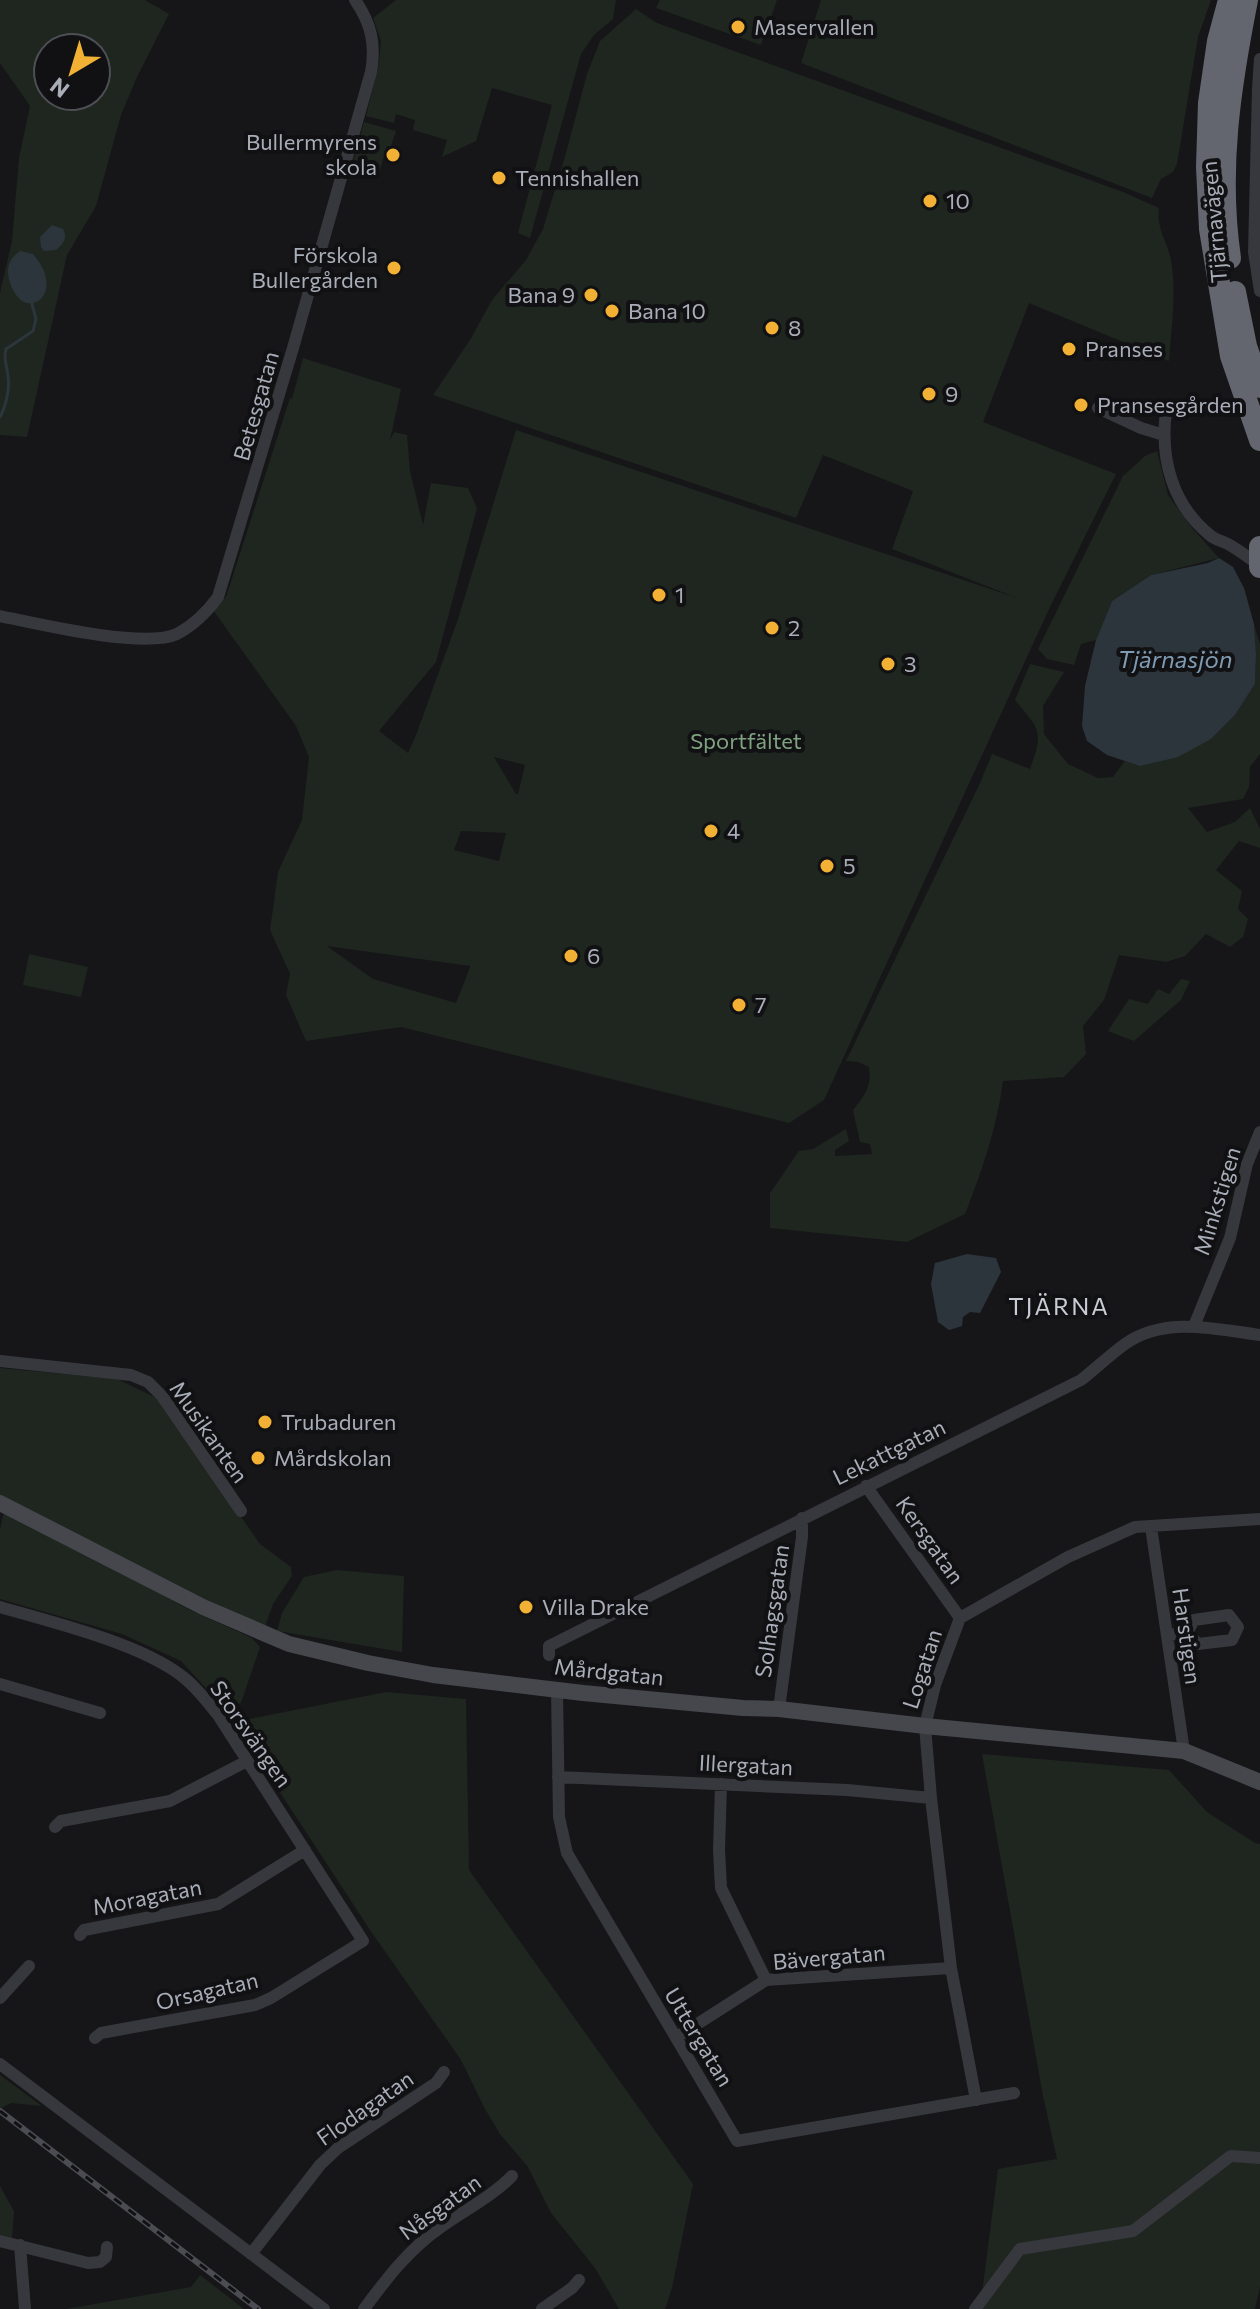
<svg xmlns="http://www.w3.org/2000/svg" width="1260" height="2309" font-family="Commissioner,sans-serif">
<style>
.green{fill:#1e261f;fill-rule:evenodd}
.water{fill:#2c353c}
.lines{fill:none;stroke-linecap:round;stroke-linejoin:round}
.stream{stroke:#2c353c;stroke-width:3}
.street{stroke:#37383d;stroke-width:12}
.secondary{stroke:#45474d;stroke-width:16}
.highway{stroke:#63666e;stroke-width:22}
.rail-casing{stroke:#4a4c52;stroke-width:6}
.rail{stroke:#111113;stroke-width:3;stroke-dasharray:9;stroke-linecap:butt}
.poi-dot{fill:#f2b134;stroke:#111113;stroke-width:3}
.labels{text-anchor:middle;stroke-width:8;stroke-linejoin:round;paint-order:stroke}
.poi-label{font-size:22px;fill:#a8adb8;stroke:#111113;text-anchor:start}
.street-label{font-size:22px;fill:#a8adb8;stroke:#111113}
.park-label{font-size:22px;fill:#7fa381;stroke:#111113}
.water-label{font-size:24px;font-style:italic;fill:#7f9bb3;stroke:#111113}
.neighbourhood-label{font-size:24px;letter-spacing:2px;fill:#c9ccd4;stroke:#111113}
</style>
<rect width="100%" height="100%" fill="#161618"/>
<path class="green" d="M0 0H145L169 14 137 77 121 115 96 206 67 255 27 437 0 435V293L12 241 19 158 30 106 0 63ZM48 48H96V96H48Z
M396 0H616L613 19 594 35 581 54 530 238 518 233 552 105 492 88 476 141 442 157 447 140 413 130 415 120 396 114 394 123 366 116 379 63 381 41 373 18Z
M660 0H777L761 45 656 8Z
M821 0H1211L1198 37 1177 164 1173 172 1161 179 1152 198 801 63Z
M636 9 657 23 1123 192 1159 208C1156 232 1170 244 1172 267 1176 298 1171 331 1169 361L1029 303 983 422 1116 474 1049 609 824 1100 789 1123 401 1027 306 1041 286 995 290 974 270 930 278 872 302 820 309 757 296 726 213 610 226 597 290 398 292 399 303 358 401 389 390 440 394 432 407 435 410 471 423 525 431 483 468 488 477 508 436 662 379 731 408 753 416 735 457 622 516 430 1020 599 892 549 913 491 823 455 796 518 433 395 470 340 492 300 526 260 543 229 566 153 587 74 600 41ZM494 757 525 765 518 794H516ZM461 831 506 833 499 861 454 850ZM327 946 470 966V967L456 1003 373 979Z
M364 122 396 131 391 146H387L377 179 350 172Z
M1157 451 1168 495 1193 529 1219 558 1151 575 1112 601 1096 640 1081 644 1074 665 1047 659 1038 649 1123 476 1145 456Z
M1254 624 1260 644V754L1250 767 1249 787 1243 799 1188 808 1207 832 1235 822 1250 808 1260 829V848L1239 841 1216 870 1242 891 1238 909 1248 919 1243 937 1230 947 1206 934 1185 956 1166 962 1119 955 1104 1000 1083 1026 1086 1054 1064 1077 1003 1081C997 1127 982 1171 965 1214L907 1242 770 1228V1193L799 1151 813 1149 846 1129 849 1141 835 1150V1156L872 1154 870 1144 860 1142 853 1110C865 1095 872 1086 869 1067L858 1062 846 1061 980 783 992 754 1030 769C1044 731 1040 730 1015 700L1030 664 1064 672 1043 706 1044 734 1068 764 1098 778 1113 777 1125 761 1140 766 1211 739 1235 715 1255 684 1256 654Z
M29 954 88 967 81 997 23 985Z
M1181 979 1190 981 1181 1000 1134 1041 1108 1031 1129 999 1148 1004 1158 989 1169 994Z
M0 1368 117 1379 159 1399 260 1544 291 1567 292 1576 273 1604 265 1627 195 1597 0 1499Z
M11 1512 188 1609 252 1638 260 1647 241 1703 224 1708 181 1661 122 1634 0 1599V1530L3 1515Z
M337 1570 404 1576 402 1652 277 1631 282 1613 304 1577Z
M386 1692 466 1699 469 1870 693 2184 672 2288 665 2309H619L595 2268 551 2213 528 2167 500 2134 485 2109 461 2060 372 1933 234 1722Z
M982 1754 1169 1770 1207 1812 1255 1843 1260 1844V2287L1255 2309H980L998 2169 1057 2159 1043 2096Z
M0 2075 42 2106 11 2103 0 2109Z
M0 2186 14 2211 12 2238 0 2236Z
M200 2275 244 2309H66L191 2287Z"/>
<path class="water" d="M52 225 63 229C68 238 63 244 56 250L44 251 41 247 40 237Z
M20 251 33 254C70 296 21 327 9 279 6 267 10 258 20 251Z
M1219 558 1233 567 1244 588 1254 624 1256 654 1255 684 1235 715 1211 739 1178 757 1140 766 1107 755 1087 741 1082 726 1085 686 1096 640 1112 601 1151 575 1208 563Z
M967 1254 996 1258 1001 1272 980 1313 970 1312 963 1317 962 1326 949 1330 938 1322 931 1284 935 1263Z"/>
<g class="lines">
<path class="stream" d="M0 417C6 406 10 389 8 376 7 365 3 360 6 349L33 331 36 319 32 304"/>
<path class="street" d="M1258 89 1260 59
M1260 89H1258L1254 252 1260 291
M1098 408 1141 428 1164 435
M1166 411C1160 459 1172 505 1211 536 1216 540 1222 541 1228 544 1239 550 1249 558 1259 565
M0 616C38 624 144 649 177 634 194 625 207 612 218 597L293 348 371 72C376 44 371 23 355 0
M1194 1326 1230 1238 1247 1164 1260 1132
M0 1361 131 1375 148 1382 162 1396 241 1511
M866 1486 960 1618
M1151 1527 1184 1751
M0 1607C54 1623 149 1645 189 1682 200 1692 209 1704 218 1715L363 1941 271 1998 255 2005 101 2033 95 2038
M1167 1635 1187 1633 1198 1644 1232 1640 1238 1627 1229 1615 1194 1620 1187 1633
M549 1655V1646L1081 1380C1096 1368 1110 1355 1125 1344 1165 1316 1215 1329 1260 1335
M0 1684 100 1713
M557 1690 559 1817 567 1853 737 2141 1014 2093
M779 1709 802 1537V1518
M558 1777 847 1790 931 1798
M721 1784 719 1850 721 1888 766 1980
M55 1827 61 1821 170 1801 247 1761
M80 1935 84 1930 218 1904 305 1850
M0 1998 29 1966
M677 2037 766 1980 951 1968
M0 2064 324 2309
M976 2100 951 1968 931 1798 925 1726 935 1685 960 1618 1068 1557 1135 1527 1260 1519
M0 2241 88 2263 100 2262 106 2257 107 2247
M20 2245 25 2309
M251 2254 320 2165 338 2148 436 2083 444 2072
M364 2309C387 2278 409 2249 441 2227 465 2210 491 2197 512 2176
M542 2309 572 2288 579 2280
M975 2309 1020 2249 1133 2231 1228 2158 1231 2156 1260 2158"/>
<path class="secondary" d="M0 1503 203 1607 289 1644 368 1663 433 1675 583 1693 743 1708 779 1709 925 1726 1184 1751 1260 1782"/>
<path class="highway" d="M1229 0 1218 41 1209 103 1207 167 1210 229 1231 356 1260 440
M1230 258C1217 170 1230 86 1247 0
M1235 292 1246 346 1260 387
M1260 547V567"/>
<defs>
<path id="rail" d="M0 2111 258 2309"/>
</defs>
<use href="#rail" class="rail-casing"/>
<use href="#rail" class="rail"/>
</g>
<g class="poi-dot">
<circle cx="738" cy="27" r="8"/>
<circle cx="393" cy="155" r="8"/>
<circle cx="499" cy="178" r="8"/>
<circle cx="930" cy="201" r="8"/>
<circle cx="394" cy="268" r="8"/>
<circle cx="591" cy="295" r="8"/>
<circle cx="612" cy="311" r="8"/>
<circle cx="772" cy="328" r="8"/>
<circle cx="1069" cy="349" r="8"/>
<circle cx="929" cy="394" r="8"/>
<circle cx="1081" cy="405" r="8"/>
<circle cx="659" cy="595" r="8"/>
<circle cx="772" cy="628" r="8"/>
<circle cx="888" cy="664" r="8"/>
<circle cx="711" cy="831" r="8"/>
<circle cx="827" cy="866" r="8"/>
<circle cx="571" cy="956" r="8"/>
<circle cx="739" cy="1005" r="8"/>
<circle cx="265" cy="1422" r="8"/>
<circle cx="258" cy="1458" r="8"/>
<circle cx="526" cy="1607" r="8"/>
</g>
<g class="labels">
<g class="poi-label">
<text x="754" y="35">Maservallen</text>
<text x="377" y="150" text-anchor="end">Bullermyrens<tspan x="377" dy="25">skola</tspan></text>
<text x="515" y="186">Tennishallen</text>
<text x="946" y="209">10</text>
<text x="378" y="263" text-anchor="end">Förskola<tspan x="378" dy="25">Bullergården</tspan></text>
<text x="575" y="303" text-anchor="end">Bana 9</text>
<text x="628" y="319">Bana 10</text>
<text x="788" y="336">8</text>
<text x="1085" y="357">Pranses</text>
<text x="945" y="402">9</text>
<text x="1097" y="413">Pransesgården</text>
<text x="675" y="603">1</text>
<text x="788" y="636">2</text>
<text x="904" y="672">3</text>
<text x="727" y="839">4</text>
<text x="843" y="874">5</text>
<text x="587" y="964">6</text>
<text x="755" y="1013">7</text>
<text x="281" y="1430">Trubaduren</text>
<text x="274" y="1466">Mårdskolan</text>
<text x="542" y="1615">Villa Drake</text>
</g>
<g class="street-label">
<text transform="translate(1214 222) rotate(-95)" y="8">Tjärnavägen</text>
<text transform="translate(256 406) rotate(-74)" y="8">Betesgatan</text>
<text transform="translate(1217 1201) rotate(-73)" y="8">Minkstigen</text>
<text transform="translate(209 1432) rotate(55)" y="8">Musikanten</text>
<text transform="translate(889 1452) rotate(-26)" y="8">Lekattgatan</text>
<text transform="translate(930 1540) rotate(55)" y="8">Kersgatan</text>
<text transform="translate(772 1611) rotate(-82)" y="8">Solhagsgatan</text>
<text transform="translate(1187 1636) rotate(82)" y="8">Harstigen</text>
<text transform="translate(922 1669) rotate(-72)" y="8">Logatan</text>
<text transform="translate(609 1672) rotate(6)" y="8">Mårdgatan</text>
<text transform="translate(251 1734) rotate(55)" y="8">Storsvängen</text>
<text transform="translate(746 1765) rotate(3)" y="8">Illergatan</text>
<text transform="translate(147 1897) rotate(-11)" y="8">Moragatan</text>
<text transform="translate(829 1957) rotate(-5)" y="8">Bävergatan</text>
<text transform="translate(207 1991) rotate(-13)" y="8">Orsagatan</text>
<text transform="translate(699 2037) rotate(59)" y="8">Uttergatan</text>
<text transform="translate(365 2108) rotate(-35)" y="8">Flodagatan</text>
<text transform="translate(440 2207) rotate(-36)" y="8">Nåsgatan</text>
</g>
<g class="park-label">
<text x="746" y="749">Sportfältet</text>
</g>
<g class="water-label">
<text x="1175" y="668">Tjärnasjön</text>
</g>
<g class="neighbourhood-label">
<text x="1059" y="1315">TJÄRNA</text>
</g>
</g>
<g transform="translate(72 72) rotate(218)"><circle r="38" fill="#111113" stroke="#4d4f55" stroke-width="2"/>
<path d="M0-6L14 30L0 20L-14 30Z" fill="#f2b134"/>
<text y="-12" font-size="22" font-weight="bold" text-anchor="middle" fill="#a8adb8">N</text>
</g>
</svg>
